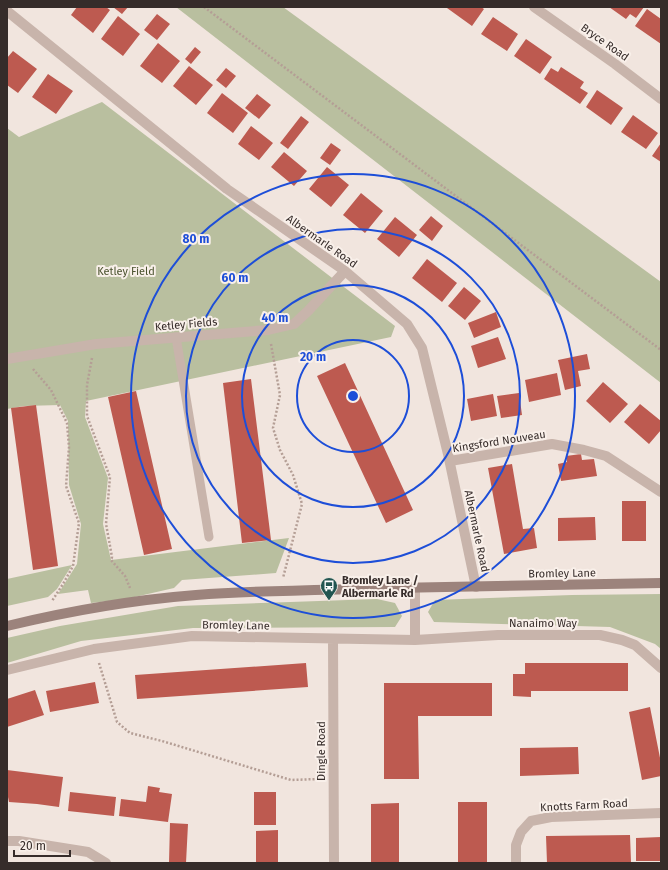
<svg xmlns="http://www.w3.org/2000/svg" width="668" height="870" font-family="'Fira Sans',sans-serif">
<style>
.green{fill:#b9bf9f}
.building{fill:#bd5a50}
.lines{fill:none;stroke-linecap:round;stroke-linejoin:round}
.path{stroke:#b49e95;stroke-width:2.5;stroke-dasharray:2 2;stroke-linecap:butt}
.lane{stroke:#c8b4ab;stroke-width:9}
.street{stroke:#c8b4ab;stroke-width:10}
.secondary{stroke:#9c837c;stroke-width:10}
.ring{fill:none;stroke:#1d4ed8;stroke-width:2}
.labels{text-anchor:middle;stroke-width:4;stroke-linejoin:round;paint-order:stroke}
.street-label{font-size:11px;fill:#362c2a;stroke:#f9f0ea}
.park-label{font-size:11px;fill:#4b532f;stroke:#f9f0ea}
.poi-label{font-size:11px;font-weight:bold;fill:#362c2a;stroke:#f9f0ea;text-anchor:start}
.centre{fill:#1d4ed8;stroke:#f9f0ea;stroke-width:2}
.ring-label{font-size:12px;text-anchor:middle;font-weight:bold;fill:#1d4ed8;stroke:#f9f0ea;stroke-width:4;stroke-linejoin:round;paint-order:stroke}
</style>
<rect width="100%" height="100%" fill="#f1e5de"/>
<path class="green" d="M176 7H283L661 282V383Z
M102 102 395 326 391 337 86 401 85 417 108 478 103 524 111 560 289 538 276 573 182 580 174 588 126 599 91 603 88 590 58 594 77 564 81 524 69 485 68 421 60 405 24 406 7 409V128L19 137Z
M72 565 57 589 48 597 7 606V579Z
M661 594V649L655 644 610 627 434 622 428 612 435 600 572 595Z
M377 599 395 603 402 616 395 627 193 628 81 641 7 663V638L60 626 178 606Z"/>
<path class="building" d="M77 7H106L110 10 93 33 71 15Z
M113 7H128L122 14Z
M448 7H481L484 9 472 26 447 8Z
M609 7H644L636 18 630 14 626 19Z
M647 9 661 19V44L635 26Z
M157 14 170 24 157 40 144 30Z
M118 16 140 34 123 56 101 39Z
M493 17 518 34 507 51 481 34Z
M526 39 552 57 540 74 514 56Z
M158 43 180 61 162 83 140 66Z
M195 47 201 52 191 64 185 59Z
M13 51 37 69 18 93 7 85V58Z
M189 66 213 85 196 105 173 86Z
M561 67 584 82 580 88 588 93 580 104 544 79 551 68 558 72Z
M226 68 236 76 226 88 216 80Z
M48 74 73 91 56 114 32 97Z
M597 90 623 108 611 125 586 107Z
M222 93 248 113 233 133 207 113Z
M257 94 271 105 259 119 245 108Z
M633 115 658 133 646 149 621 132Z
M301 116 309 122 288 149 280 143Z
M251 126 273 143 259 160 238 144Z
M331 143 341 150 330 165 320 158Z
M661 143V162L652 156Z
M284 152 307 171 294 186 271 167Z
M327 167 349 185 331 207 309 189Z
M361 193 383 211 365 233 343 215Z
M431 216 443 226 432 241 419 230Z
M395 217 417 235 399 257 377 239Z
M427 259 457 283 442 302 412 278Z
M464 287 481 301 465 320 448 306Z
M496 312 501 327 474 338 468 323Z
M498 337 506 359 478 368 471 346Z
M587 354 590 369 578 371 581 386 565 390 558 360Z
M345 363 413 510 386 523 317 376Z
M557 373 561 395 529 402 525 380Z
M251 379 271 540 242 543 223 383Z
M603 382 628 404 610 423 586 401Z
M136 391 172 549 144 555 108 397Z
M519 393 522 415 501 418 497 396Z
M493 394 497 416 471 421 467 399Z
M640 404 661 421V430L649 444 624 422Z
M36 405 58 566 33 570 11 408Z
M581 454 582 460 594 459 597 476 561 481 558 464 567 462 566 456Z
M512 464 523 529 534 528 537 548 504 554 488 468Z
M622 501H646V541H622Z
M595 517 596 540 558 541V518Z
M306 663 308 687 137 699 135 675Z
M525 663H628V691H531V697L513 696V674H525Z
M95 682 99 703 50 712 46 691Z
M384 683H492V716H418L419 779H384Z
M35 690 44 715 7 727V699Z
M650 707 661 763V776L642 780 629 712Z
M578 747 579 774 520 776V748Z
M7 770 63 777 59 807 37 804 9 802 7 792Z
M148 786 160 788 159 792 172 794 168 822 119 816 121 799 146 802Z
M70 792 116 797 114 816 68 811Z
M254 792H276V825H254Z
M458 802H487V863H458Z
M399 803V863H371V804Z
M170 823 188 824 186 863H169Z
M278 830V863H256V831Z
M630 835 631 862 547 863 546 836Z
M661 837V861H636V838Z"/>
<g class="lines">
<path class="path" d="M204 7 661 350
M271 344 280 395 273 428 280 450 293 475 302 504 283 578
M92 358 87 385V416L110 477 106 524 112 557 111 560 125 576 130 588
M33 369 51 390 67 423 69 447 66 486 79 523 73 566 63 584 52 601
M99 663 117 722 130 733 162 741 291 780 319 779"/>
<path class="lane" d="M176 337 209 537"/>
<path class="street" d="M534 7 615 64 661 99
M7 11 227 189 345 271 407 324 422 348 448 454 476 587
M7 359 96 344 268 330 294 324 308 311 345 271
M450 461 552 444 584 450 606 456 661 492
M415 588V640
M333 639 334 863
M7 670 94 649 192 636 415 640 498 635H600L622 640 635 645 661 668
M7 841H19L88 852 106 863
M516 863V845L521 832 531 821 551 817 661 813"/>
<path class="secondary" d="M7 626C69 611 132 600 196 595 262 590 328 590 394 588 483 587 572 585 661 583"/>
</g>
<g class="ring">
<circle cx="353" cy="396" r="56"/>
<circle cx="353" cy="396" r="111"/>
<circle cx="353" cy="396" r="167"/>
<circle cx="353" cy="396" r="222"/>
</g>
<defs>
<symbol id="bus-pin" viewBox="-11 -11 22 30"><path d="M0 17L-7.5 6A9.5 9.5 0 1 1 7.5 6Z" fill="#225550" stroke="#f9f0ea"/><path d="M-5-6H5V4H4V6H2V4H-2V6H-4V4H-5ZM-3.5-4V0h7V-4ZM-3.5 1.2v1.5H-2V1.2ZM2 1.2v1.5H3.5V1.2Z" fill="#fff"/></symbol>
</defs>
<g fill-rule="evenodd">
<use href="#bus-pin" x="319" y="576" width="20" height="27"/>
</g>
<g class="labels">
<g class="street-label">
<text transform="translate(605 42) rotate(35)" y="4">Bryce Road</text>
<text transform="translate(322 241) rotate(35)" y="4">Albermarle Road</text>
<text transform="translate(186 324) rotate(-5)" y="4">Ketley Fields</text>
<text transform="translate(499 441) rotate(-9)" y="4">Kingsford Nouveau</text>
<text transform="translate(477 531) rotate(78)" y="4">Albermarle Road</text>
<text transform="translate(562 573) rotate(-1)" y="4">Bromley Lane</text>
<text x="543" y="627">Nanaimo Way</text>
<text transform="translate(236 625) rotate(1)" y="4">Bromley Lane</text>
<text transform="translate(321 751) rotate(-90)" y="4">Dingle Road</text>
<text transform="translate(584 805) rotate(-3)" y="4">Knotts Farm Road</text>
</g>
<g class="park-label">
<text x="126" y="275">Ketley Field</text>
</g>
<g class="poi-label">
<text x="342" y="584">Bromley Lane /<tspan x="342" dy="13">Albermarle Rd</tspan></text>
</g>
</g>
<circle cx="353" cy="396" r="6" class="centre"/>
<g class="ring-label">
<text x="196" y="243">80 m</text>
<text x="235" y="282">60 m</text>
<text x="275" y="322">40 m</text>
<text x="313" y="361">20 m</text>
</g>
<rect width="668" height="870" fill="none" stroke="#362c2a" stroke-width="16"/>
<path d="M14 850v6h56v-6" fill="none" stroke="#362c2a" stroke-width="2"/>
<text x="20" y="850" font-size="12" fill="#362c2a" stroke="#f9f0ea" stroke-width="3" paint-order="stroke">20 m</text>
</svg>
